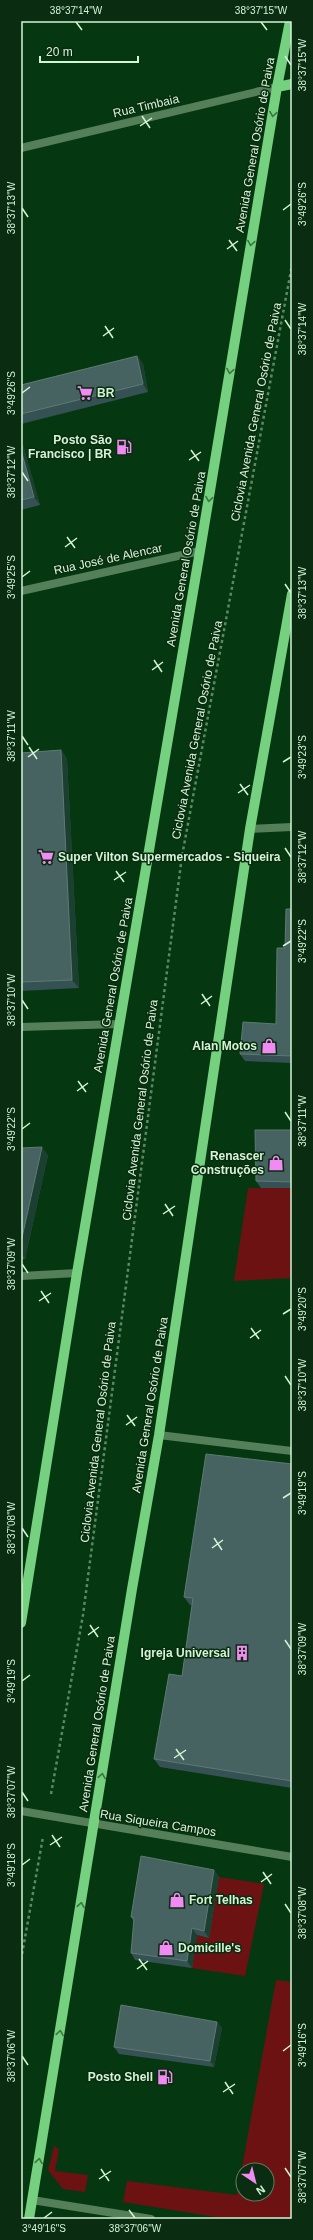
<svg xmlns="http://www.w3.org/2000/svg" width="313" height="2240" font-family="Helvetica,sans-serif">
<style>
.green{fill:#6c1212;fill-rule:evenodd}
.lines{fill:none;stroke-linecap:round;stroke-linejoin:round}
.path{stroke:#5d8864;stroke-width:2.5;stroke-dasharray:3 3;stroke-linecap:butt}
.minor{stroke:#547f58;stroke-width:8}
.tertiary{stroke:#547f58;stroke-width:8}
.primary{stroke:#75d07f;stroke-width:10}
.wall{fill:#365153}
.shaded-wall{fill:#1b4032}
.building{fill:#476361;stroke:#5d7a73}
.oneway{stroke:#3a7642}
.ticks{fill:none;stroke:#d4f4d6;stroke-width:1.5}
.labels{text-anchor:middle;stroke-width:3;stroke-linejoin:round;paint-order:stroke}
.street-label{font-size:12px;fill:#d4f4d6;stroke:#0a2c10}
.poi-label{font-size:12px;font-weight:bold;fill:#d4f4d6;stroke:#0a2c10;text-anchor:end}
.neatline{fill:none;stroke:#d4f4d6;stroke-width:1.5}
.ticks-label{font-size:10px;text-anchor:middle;fill:#d4f4d6}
</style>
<rect width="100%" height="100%" fill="#053810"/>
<path class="green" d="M248 1188H292V1278L234 1281Z
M219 1877 264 1884 245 1976 192 1968 197 1935 209 1938Z
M276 1980 292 1982V2219H228L123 2202 127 2181 237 2195ZM243 2170H267V2194H243Z
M54 2146 59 2149 55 2171 88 2175 85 2192 63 2189 48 2170Z"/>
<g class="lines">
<path class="path" d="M51 1794 83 1615 182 856 292 265
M21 1960 43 1837"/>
<path class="minor" d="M21 148 277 87
M21 591 200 551
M250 829 292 827
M21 1027 119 1024
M21 1276 77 1273
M159 1435 292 1451
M32 2200 151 2219"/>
<path class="tertiary" d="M21 1811 292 1857"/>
<path class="primary" d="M277 87 292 84
M21 1623 77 1273 200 551 277 87 290 21
M29 2219 132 1589 159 1435 250 829 292 594"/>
</g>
<path class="wall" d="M137 356 143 364 148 392 21 424V385Z
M21 438 40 505 21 510Z
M61 750 67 759 79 988 21 991V753Z
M292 909V1063L245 1061 240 1054 276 1024 285 948Z
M292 1130V1188H261L256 1181Z
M21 1148 48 1155 25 1259H21Z
M292 1464V1788L160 1767 154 1759 182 1676 192 1605H190L184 1597Z
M214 1870 219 1877 209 1938 197 1935 192 1968 135 1960 131 1953 134 1922 131 1917Z
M217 2022 222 2028 214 2067 119 2054 114 2047Z"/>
<path class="shaded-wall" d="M137 356 143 364 148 392 143 384Z
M21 438 40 505 34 497 21 450Z
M61 750 67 759 79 988 72 980Z
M42 1147 48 1155 25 1259 21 1253V1242Z
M214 1870 219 1877 209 1938 204 1931Z
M192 1928 197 1935 192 1968 187 1961Z
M217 2022 222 2028 214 2067 210 2061Z"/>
<path class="building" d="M137 356 143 384 21 414V385Z
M21 450 34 497 21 500Z
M61 750 72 980 21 982V753Z
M286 909H292V1056L240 1054 243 1022 276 1024 277 948H285Z
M255 1130H292V1182L256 1181Z
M42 1147 21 1242V1148Z
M291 1312H292V1324Z
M206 1454 292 1464V1781L154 1759 169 1674 182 1676 193 1598 184 1597Z
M141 1856 214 1870 204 1931 192 1928 187 1961 131 1953 134 1918 131 1917Z
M121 2005 217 2022 210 2061 114 2047Z"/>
<defs><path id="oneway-chevron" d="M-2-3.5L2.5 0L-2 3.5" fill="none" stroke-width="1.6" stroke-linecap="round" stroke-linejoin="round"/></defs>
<g class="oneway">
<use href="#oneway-chevron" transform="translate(273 114) rotate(99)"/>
<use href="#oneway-chevron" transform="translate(251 243) rotate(99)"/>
<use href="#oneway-chevron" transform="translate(230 371) rotate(99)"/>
<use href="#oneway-chevron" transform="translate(209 499) rotate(99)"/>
<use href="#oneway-chevron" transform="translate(102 1776) rotate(-81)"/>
<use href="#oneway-chevron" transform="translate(81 1905) rotate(-81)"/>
<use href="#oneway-chevron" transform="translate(60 2033) rotate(-81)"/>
<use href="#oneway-chevron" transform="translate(39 2161) rotate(-81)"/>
</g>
<path class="ticks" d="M76 22 82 30M261 22 267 30M285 56 291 65M142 116 150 128M140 126 152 118M22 208 28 217M283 210 291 204M229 240 237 251M227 249 238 241M285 320 291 329M105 326 113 338M103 336 114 328M22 393 30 387M191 450 199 461M189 460 201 452M22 472 28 481M67 537 75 548M65 547 77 538M22 577 30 571M285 584 291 593M154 660 162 672M152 670 163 662M22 736 28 745M29 747 37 759M28 757 39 749M283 762 291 757M240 784 248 795M238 793 250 785M285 848 291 857M116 871 124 882M114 880 126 872M283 946 291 941M202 994 210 1006M22 1000 28 1009M201 1004 212 996M78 1081 86 1092M77 1091 88 1083M285 1112 291 1121M22 1129 30 1123M165 1204 173 1216M163 1214 175 1206M22 1264 28 1273M41 1291 49 1303M39 1301 51 1293M283 1314 291 1309M251 1328 259 1339M250 1338 261 1330M285 1376 291 1385M127 1415 135 1426M126 1425 137 1417M283 1498 291 1493M22 1528 28 1537M214 1538 222 1550M212 1548 223 1540M90 1625 98 1637M88 1635 99 1627M285 1640 291 1649M22 1681 30 1675M176 1749 184 1760M174 1758 186 1750M22 1792 28 1801M52 1835 60 1847M50 1845 62 1837M22 1865 30 1859M263 1872 271 1884M261 1882 272 1874M285 1904 291 1913M139 1959 147 1970M137 1969 148 1961M283 2051 291 2045M22 2056 28 2065M225 2082 233 2094M223 2092 235 2084M285 2168 291 2177M101 2169 109 2181M99 2179 111 2171M129 2210 135 2218M44 2218 52 2212"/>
<defs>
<symbol id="supermarket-bare" viewBox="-9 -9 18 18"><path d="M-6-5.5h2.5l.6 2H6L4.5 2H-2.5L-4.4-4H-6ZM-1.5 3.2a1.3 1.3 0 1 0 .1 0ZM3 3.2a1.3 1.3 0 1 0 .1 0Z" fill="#f28af3" stroke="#0a2c10" stroke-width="2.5" paint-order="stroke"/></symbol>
<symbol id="fuel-bare" viewBox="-9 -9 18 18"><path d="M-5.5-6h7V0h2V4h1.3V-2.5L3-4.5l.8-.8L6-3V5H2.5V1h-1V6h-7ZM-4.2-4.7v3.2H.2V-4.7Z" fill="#f28af3" stroke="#0a2c10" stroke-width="2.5" paint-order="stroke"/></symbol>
<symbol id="shop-bare" viewBox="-9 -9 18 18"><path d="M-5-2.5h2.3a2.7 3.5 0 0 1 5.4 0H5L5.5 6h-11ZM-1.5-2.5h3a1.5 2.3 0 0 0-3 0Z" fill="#f28af3" stroke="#0a2c10" stroke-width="2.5" paint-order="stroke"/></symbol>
<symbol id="building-bare" viewBox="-9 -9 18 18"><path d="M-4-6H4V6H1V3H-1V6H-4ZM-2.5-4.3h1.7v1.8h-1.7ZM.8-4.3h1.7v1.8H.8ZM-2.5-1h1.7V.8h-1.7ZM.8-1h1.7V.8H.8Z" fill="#f28af3" stroke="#0a2c10" stroke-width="2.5" paint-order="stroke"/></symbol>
</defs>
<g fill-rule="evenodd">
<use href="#supermarket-bare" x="74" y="382" width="22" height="22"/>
<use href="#fuel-bare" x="113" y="436" width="22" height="22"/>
<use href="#supermarket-bare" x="35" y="846" width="22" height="22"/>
<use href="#shop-bare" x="258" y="1035" width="22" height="22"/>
<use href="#shop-bare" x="265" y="1152" width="22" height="22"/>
<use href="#building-bare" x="231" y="1642" width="22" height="22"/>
<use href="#shop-bare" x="166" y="1889" width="22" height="22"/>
<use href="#shop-bare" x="155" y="1937" width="22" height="22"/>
<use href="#fuel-bare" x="154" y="2066" width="22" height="22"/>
</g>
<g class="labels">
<g class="street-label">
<text transform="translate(146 106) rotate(-13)" y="4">Rua Timbaia</text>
<text transform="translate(255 145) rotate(-80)" y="4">Avenida General Osório de Paiva</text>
<text transform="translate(256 412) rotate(-79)" y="4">Ciclovia Avenida General Osório de Paiva</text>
<text transform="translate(108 559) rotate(-12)" y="4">Rua José de Alencar</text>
<text transform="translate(186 559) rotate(-80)" y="4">Avenida General Osório de Paiva</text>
<text transform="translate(197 730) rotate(-79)" y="4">Ciclovia Avenida General Osório de Paiva</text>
<text transform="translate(113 985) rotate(-80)" y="4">Avenida General Osório de Paiva</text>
<text transform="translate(140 1110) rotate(-83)" y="4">Ciclovia Avenida General Osório de Paiva</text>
<text transform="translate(150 1405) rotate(-81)" y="4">Avenida General Osório de Paiva</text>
<text transform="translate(98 1432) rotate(-83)" y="4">Ciclovia Avenida General Osório de Paiva</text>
<text transform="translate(97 1724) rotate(-81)" y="4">Avenida General Osório de Paiva</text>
<text transform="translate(158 1823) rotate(9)" y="4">Rua Siqueira Campos</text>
</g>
<g class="poi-label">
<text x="97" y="397" text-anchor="start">BR</text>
<text x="112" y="444">Posto São<tspan x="112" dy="14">Francisco | BR</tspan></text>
<text x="58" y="861" text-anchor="start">Super Vilton Supermercados - Siqueira</text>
<text x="257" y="1050">Alan Motos</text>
<text x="264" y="1160">Renascer<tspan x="264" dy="14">Construções</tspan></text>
<text x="230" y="1657">Igreja Universal</text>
<text x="189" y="1904" text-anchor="start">Fort Telhas</text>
<text x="178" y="1952" text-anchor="start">Domicille's</text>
<text x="153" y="2081">Posto Shell</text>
</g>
</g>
<rect width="313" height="2240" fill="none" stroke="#0a2c10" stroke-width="44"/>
<g transform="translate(255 2182) rotate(145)"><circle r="19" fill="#0a2c10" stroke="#5b7c5f"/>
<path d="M0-3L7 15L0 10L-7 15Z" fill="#f28af3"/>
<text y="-6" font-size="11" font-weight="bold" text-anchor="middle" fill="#d4f4d6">N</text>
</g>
<path d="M40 56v6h98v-6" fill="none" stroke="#d4f4d6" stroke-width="2"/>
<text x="46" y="56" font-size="12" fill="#d4f4d6" stroke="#0a2c10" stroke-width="3" paint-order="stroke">20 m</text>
<rect x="22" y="22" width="269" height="2196" class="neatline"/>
<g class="ticks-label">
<text x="76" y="14">38°37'14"W</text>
<text x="261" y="14">38°37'15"W</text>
<text transform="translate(302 65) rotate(-90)" y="4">38°37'15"W</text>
<text transform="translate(302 204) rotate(-90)" y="4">3°49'26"S</text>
<text transform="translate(11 208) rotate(-90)" y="4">38°37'13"W</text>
<text transform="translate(302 329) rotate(-90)" y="4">38°37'14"W</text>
<text transform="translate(11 393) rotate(-90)" y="4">3°49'26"S</text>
<text transform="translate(11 472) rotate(-90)" y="4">38°37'12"W</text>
<text transform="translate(11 577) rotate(-90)" y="4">3°49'25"S</text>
<text transform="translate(302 593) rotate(-90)" y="4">38°37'13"W</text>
<text transform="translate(11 736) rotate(-90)" y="4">38°37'11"W</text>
<text transform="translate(302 757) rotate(-90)" y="4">3°49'23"S</text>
<text transform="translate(302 857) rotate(-90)" y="4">38°37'12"W</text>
<text transform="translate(302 941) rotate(-90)" y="4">3°49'22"S</text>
<text transform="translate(11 1000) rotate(-90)" y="4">38°37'10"W</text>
<text transform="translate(302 1121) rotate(-90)" y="4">38°37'11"W</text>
<text transform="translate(11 1129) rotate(-90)" y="4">3°49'22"S</text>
<text transform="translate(11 1264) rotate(-90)" y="4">38°37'09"W</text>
<text transform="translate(302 1309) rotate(-90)" y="4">3°49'20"S</text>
<text transform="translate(302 1385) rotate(-90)" y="4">38°37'10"W</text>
<text transform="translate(302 1493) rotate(-90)" y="4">3°49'19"S</text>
<text transform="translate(11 1528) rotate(-90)" y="4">38°37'08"W</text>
<text transform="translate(302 1649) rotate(-90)" y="4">38°37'09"W</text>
<text transform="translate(11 1681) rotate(-90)" y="4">3°49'19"S</text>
<text transform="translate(11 1792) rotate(-90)" y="4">38°37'07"W</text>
<text transform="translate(11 1865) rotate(-90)" y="4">3°49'18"S</text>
<text transform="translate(302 1913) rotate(-90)" y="4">38°37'08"W</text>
<text transform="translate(302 2045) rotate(-90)" y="4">3°49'16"S</text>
<text transform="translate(11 2056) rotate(-90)" y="4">38°37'06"W</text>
<text transform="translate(302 2177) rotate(-90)" y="4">38°37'07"W</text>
<text x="44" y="2232">3°49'16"S</text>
<text x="135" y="2232">38°37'06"W</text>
</g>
</svg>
